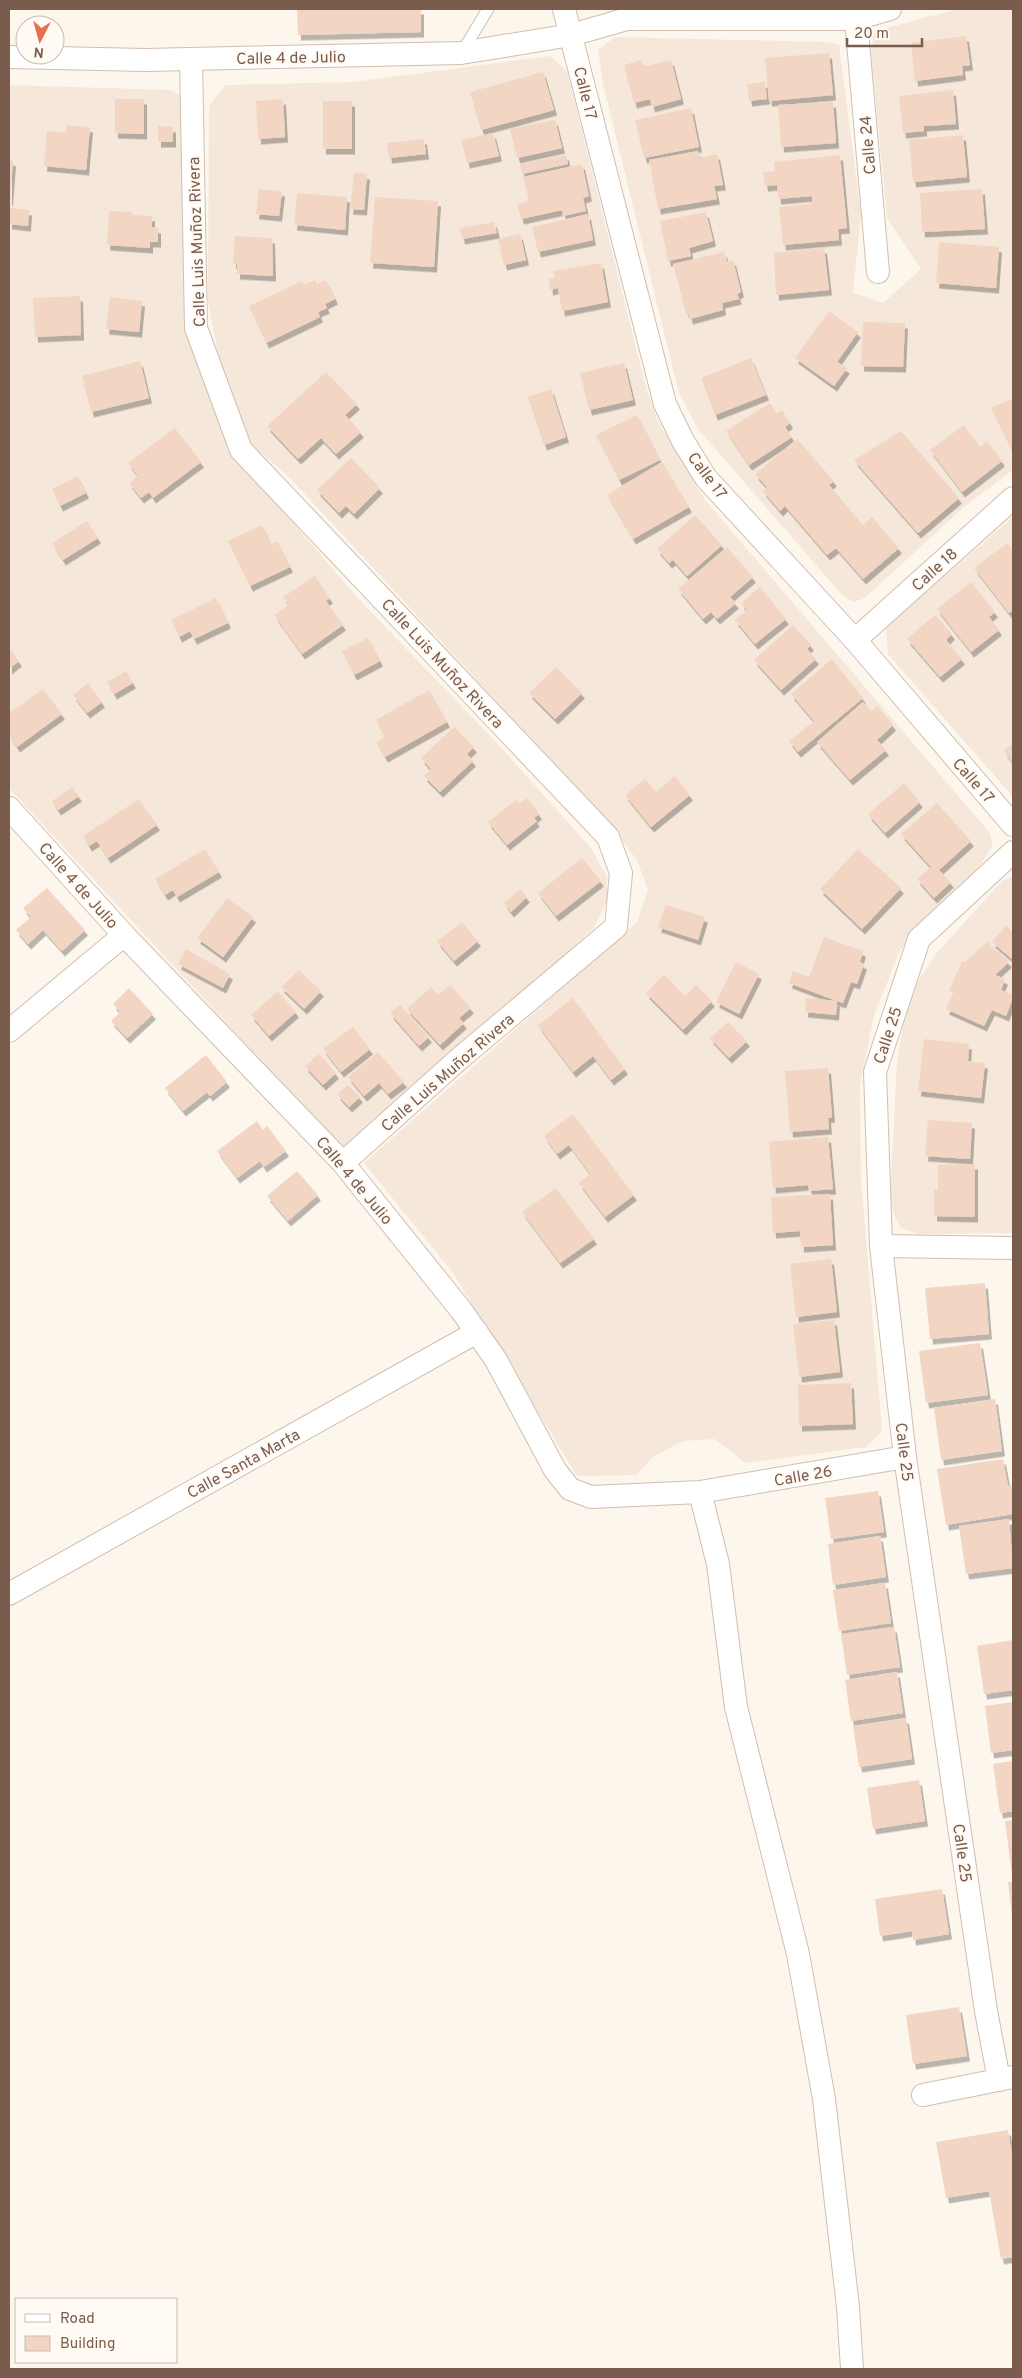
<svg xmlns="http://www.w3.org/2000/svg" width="1022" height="2378" font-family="Overpass,sans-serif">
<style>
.residential{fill:#f5e8da}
.building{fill:#f3d5c3;filter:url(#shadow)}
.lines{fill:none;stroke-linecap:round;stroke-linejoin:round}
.service-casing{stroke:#d1beb0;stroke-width:13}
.minor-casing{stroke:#d1beb0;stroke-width:24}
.service{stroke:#fff;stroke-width:11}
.minor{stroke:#fff;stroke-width:22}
.labels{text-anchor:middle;stroke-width:4.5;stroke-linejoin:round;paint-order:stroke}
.street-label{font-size:16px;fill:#7a5c4d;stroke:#fffaf3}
</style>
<defs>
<filter id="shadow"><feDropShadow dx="3" dy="5.5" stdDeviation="0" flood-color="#0004"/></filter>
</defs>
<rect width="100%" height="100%" fill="#fdf6ec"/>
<path class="residential" d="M958 9H1013V470L964 507 865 598 854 602 843 596 698 429 679 393 603 84 598 50 615 37 828 42 839 45 861 213 853 293 883 303 921 269 887 218 871 52 875 31Z
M550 56 567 71 645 384 658 421 706 501 989 832 993 845 974 875 900 950 874 1016 860 1084 861 1179 882 1431 866 1447 745 1463 715 1439 683 1441 653 1457 636 1475 577 1476 453 1273 364 1163 637 922 648 890 637 860 609 823 290 478 244 438 222 375 208 302 209 106 225 85 353 82Z
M9 85 170 90 182 97 187 329 231 451 365 606 495 741 591 848 607 877V902L593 929 351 1148 339 1145 9 788Z
M1013 517V797L888 654 886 627Z
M1013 876V1233L918 1234 901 1228 895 1217 890 1200 897 1060 908 997 935 955 1003 880Z"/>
<path class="building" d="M297 9H421V32L298 35Z
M966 36 970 65 962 66 963 75 915 81 911 43Z
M829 53 833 95 769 101 765 58Z
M641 60 643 67 671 60 681 99 652 107 650 99 634 103 624 65Z
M543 72 554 110 481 130 470 92Z
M765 82 767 99 749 101 747 84Z
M953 90 956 124 924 126V131L903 133 899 96Z
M115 99H144V134L115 133Z
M283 99 285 137 258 139 256 101Z
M323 101H352V149H323Z
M833 102 836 143 781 147 778 105Z
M691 108 699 147 644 158 635 120Z
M555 120 562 148 517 158 510 129Z
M67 125 90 127 86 170 44 166 47 131 66 133Z
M158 126 173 127V142H158Z
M493 133 499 156 467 163 461 140Z
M963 135 967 177 913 182 909 140Z
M424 139 426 154 389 158 387 143Z
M698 151 699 158 717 154 723 185 714 186 717 199 658 209 649 160Z
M566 155 568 164 522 174 520 164Z
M840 155 847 228 838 229 839 240 783 245 779 207 812 204V196L778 199 777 185 765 186 763 172 775 171 774 162Z
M9 160 13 161 10 200H9Z
M582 164 589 196 583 198 586 211 563 216 562 210 521 219 517 204 529 201 523 177Z
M354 173 367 174 364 210 350 209Z
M259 189 282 191 279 216 256 214Z
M982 189 985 229 922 232 920 193Z
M297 193 347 197 345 230 294 225Z
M375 197 438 201 434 267 370 263Z
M9 208 29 210 28 226 9 224Z
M109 211 133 212 132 215 152 216V227L158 228V242H150V248L107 245Z
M706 212 713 241 689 248 691 256 668 261 660 221Z
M588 214 593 240 538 252 532 227Z
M494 222 497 233 462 239 460 228Z
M520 234 526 260 504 265 498 239Z
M235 236 272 238 273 276 237 274V263H233Z
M939 242 999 247 996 288 936 283Z
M824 248 829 290 776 295 774 253Z
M724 252 727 262 733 260 741 292 737 294 739 299 722 303 723 310 690 319 688 312 686 313 673 264Z
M601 263 608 302 562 311 558 288 550 290 549 279 555 278 553 271Z
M315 280 317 284 326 280 335 299 325 304 327 308 318 312 320 317 266 343 249 306 302 281 304 285Z
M80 296 81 335 35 337 33 298Z
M110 297 142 301 139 332 106 329Z
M829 311 858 332 837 362 847 368 834 386 795 358Z
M863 322 905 323 903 367 861 366Z
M751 358 766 395 715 415 701 378Z
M140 361 149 398 91 412 82 376Z
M624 363 633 400 589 410 580 373Z
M326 372 357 404 345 415 361 432 336 454 321 438 298 459 267 426Z
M551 389 566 437 544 445 528 397Z
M1013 398V447L1011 449 991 408Z
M770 403 777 413 782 410 790 423 785 427 792 437 749 465 726 431Z
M637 415 660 460 619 480 596 435Z
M964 425 980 447 987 441 1002 461 962 492 930 450Z
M175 428 201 462 153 498 149 492 141 498 129 483 138 476 128 463Z
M901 431 959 498 918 533 854 460Z
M797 439 834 481 829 485 863 525 872 517 899 548 863 579 836 548 827 555 785 506 780 511 763 491 767 487 755 474Z
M351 458 380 488 354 514 346 506 339 513 317 490Z
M662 462 689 507 633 539 607 495Z
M78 476 86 493 60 506 52 489Z
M695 515 722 545 687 576 673 560 669 563 657 549Z
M87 521 98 538 63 560 52 543Z
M262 525 271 544 277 541 290 567 250 586 228 541Z
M1007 543 1013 550V610L1009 613 974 568Z
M727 547 753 577 730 597 736 603 717 619 711 612 703 619 678 589Z
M315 576 330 598 326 601 343 625 302 654 274 615 289 605 283 597Z
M971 582 995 612 989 617 999 630 971 652 937 609Z
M760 587 786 619 755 644 735 620 747 610 741 603Z
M216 598 228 623 194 639 190 631 179 637 171 620Z
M935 615 952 634 946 640 962 659 940 677 907 639Z
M793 625 811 645 807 649 816 659 781 690 754 660Z
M368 638 380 661 354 675 342 651Z
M9 648 19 661 9 669Z
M832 659 863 698 798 752 789 741 814 721 791 694Z
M556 667 582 693 555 719 529 693Z
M126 671 133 683 114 694 107 682Z
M88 683 102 702 87 713 73 695Z
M43 689 62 714 17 747 9 735V713Z
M429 690 447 722 385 757 376 742 385 737 376 720Z
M863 702 871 711 877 706 893 725 877 740 886 750 850 780 817 742Z
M454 727 474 747 467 754 473 761 440 792 424 776 431 769 421 758Z
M1013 743V763L1004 751Z
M675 776 690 795 651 827 625 795 645 779 656 792Z
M904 783 920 802 885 833 868 814Z
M72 787 79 796 58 810 52 801Z
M527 798 539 814 534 818 537 821 507 845 488 822 516 800 520 804Z
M139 799 157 825 108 858 97 841 89 846 83 836Z
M937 803 971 841 939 870 951 882 934 898 917 879 931 867 901 834Z
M205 849 219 872 177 897 173 890 165 895 155 879Z
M858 849 901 888 862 929 820 889Z
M582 858 601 881 556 916 538 893Z
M47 888 85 930 62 951 43 930 28 944 16 930 31 917 23 908Z
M520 889 527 897 511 912 504 903Z
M227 898 253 917 223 957 197 938Z
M666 905 705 917 698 940 658 927Z
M462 922 478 941 454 961 437 941Z
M1006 926 1013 932V960L992 942Z
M824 937 863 951 860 962 864 964 857 984 851 982 843 1003 837 1001 836 1015 805 1012 806 998 837 1001 789 983 793 971 809 977Z
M987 942 1009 962 995 975 1005 979 1001 990 1013 995V998L1006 1016 992 1010 984 1026 946 1009 954 992 949 991 962 961 965 962Z
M186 949 230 974 223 988 178 964Z
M736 962 759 974 739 1014 716 1002Z
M299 970 321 991 304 1009 281 987Z
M664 974 685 996 696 985 712 1001 683 1030 646 993Z
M450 985 471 1008 459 1018 464 1023 440 1045 407 1009 431 987 438 995Z
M129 988 153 1014 127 1038 111 1021 120 1012 113 1004Z
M278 991 296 1012 269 1036 251 1015Z
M573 998 625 1069 611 1080 593 1056 573 1072 538 1025Z
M400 1005 429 1037 419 1046 390 1013Z
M728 1022 747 1041 729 1058 710 1038Z
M353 1027 370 1049 341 1072 323 1049Z
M924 1039 969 1044 968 1061 985 1063 981 1098 918 1091Z
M378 1052 404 1082 388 1094 379 1083 364 1096 348 1077Z
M319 1054 336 1073 323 1085 305 1066Z
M206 1055 227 1082 210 1096 207 1092 183 1111 165 1088Z
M828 1068 832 1117 828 1118 829 1129 790 1132 785 1071Z
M348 1085 360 1097 349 1107 337 1094Z
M573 1114 634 1195 605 1217 579 1183 590 1174 569 1145 557 1154 544 1136Z
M928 1120 972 1123 970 1159 925 1156Z
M257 1121 263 1130 267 1126 286 1151 264 1167 260 1161 237 1178 217 1151Z
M828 1137 833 1189 809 1191 808 1185 773 1188 769 1142Z
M975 1164V1217L934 1216V1190H938V1165Z
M297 1171 318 1195 288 1221 267 1196Z
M556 1188 594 1239 560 1263 522 1212Z
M830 1194 833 1245 801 1247 800 1231 773 1233 771 1197Z
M831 1259 837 1312 796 1317 790 1264Z
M985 1283 989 1334 930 1339 925 1288Z
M834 1320 840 1372 799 1377 793 1324Z
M980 1343 988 1395 926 1403 919 1351Z
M851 1383 853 1424 799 1426 798 1385Z
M995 1399 1002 1451 941 1460 934 1408Z
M1003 1459 1008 1486 1013 1485V1514L946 1525 937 1469Z
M878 1491 884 1532 831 1539 825 1498Z
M1009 1519 1013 1568 966 1574 959 1526Z
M880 1536 886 1577 833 1585 828 1544Z
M885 1583 891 1623 839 1631 833 1590Z
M894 1627 900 1667 847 1675 841 1634Z
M1013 1640V1690L984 1694 977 1646Z
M897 1672 903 1713 851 1721 845 1680Z
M1013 1702V1750L991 1753 985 1706Z
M906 1718 912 1759 859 1767 853 1726Z
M1013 1761V1811L1000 1813 993 1764Z
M919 1780 925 1821 873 1829 867 1788Z
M1013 1820V1875H1012L1005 1821Z
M1008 1882H1013V1917H1012Z
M942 1889 949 1934 913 1940 912 1931 880 1936 875 1899Z
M959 2007 967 2056 913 2064 906 2015Z
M1008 2130 1013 2162V2257L1001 2259 989 2191 946 2198 936 2142Z"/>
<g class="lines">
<defs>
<path id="service" d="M462 52 488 9"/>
<path id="minor" d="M564 9 665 404 683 441 706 478 855 640 1013 825
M856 19 878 272
M9 57 145 60 461 53 571 35 627 19H856L890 9
M191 59 196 328 241 450 608 837 621 873 616 927 459 1059 343 1163
M855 640 1013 498
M9 808 124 935 343 1163 461 1310 496 1360 555 1470 570 1489 591 1497 700 1492 905 1457
M9 1031 124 935
M881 1246 1013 1248
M700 1492 718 1564 736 1707 798 1954 824 2099 848 2307 852 2369
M9 1594 477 1332
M999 2080 986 2011 905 1457 881 1246 875 1072 919 939 1013 852
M923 2095 1013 2077"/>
</defs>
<use href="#service" class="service-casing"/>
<use href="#minor" class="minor-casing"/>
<use href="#service" class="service"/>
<use href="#minor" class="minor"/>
</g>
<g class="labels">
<g class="street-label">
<text transform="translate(291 57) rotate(-1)" y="6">Calle 4 de Julio</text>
<text transform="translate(586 93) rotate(76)" y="6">Calle 17</text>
<text transform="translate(867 145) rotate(-95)" y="6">Calle 24</text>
<text transform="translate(196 242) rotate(-92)" y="6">Calle Luis Muñoz Rivera</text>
<text transform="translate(708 475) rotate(53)" y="6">Calle 17</text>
<text transform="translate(934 569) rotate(-42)" y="6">Calle 18</text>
<text transform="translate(443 663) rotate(47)" y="6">Calle Luis Muñoz Rivera</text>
<text transform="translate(974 780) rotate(49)" y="6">Calle 17</text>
<text transform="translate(79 885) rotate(48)" y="6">Calle 4 de Julio</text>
<text transform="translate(887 1035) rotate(-72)" y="6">Calle 25</text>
<text transform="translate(447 1072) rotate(-41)" y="6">Calle Luis Muñoz Rivera</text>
<text transform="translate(355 1180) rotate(50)" y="6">Calle 4 de Julio</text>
<text transform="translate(905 1452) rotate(83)" y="6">Calle 25</text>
<text transform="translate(243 1463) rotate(-29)" y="6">Calle Santa Marta</text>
<text transform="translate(803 1475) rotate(-10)" y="6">Calle 26</text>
<text transform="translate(963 1853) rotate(82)" y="6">Calle 25</text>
</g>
</g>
<rect width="1022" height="2378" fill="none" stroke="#7a5c4d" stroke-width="20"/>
<rect x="15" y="2298" width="162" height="65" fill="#fffaf3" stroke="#cabbb1"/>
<rect x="25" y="2314" width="25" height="8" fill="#ffffff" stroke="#cabbb1"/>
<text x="60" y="2323" font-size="15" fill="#7a5c4d">Road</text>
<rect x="25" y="2336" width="25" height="15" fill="#f3d5c3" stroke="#cabbb1"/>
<text x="60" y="2348" font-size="15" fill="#7a5c4d">Building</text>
<g transform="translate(40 40) rotate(186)"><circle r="24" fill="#fffaf3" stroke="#cabbb1"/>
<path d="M0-4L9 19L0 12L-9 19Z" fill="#e76f51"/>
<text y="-8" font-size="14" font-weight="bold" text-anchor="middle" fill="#7a5c4d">N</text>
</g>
<path d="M847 38v8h75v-8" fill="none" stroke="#7a5c4d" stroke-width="2.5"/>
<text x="854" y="38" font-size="15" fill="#7a5c4d" stroke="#fffaf3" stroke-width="4" paint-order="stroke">20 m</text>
</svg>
